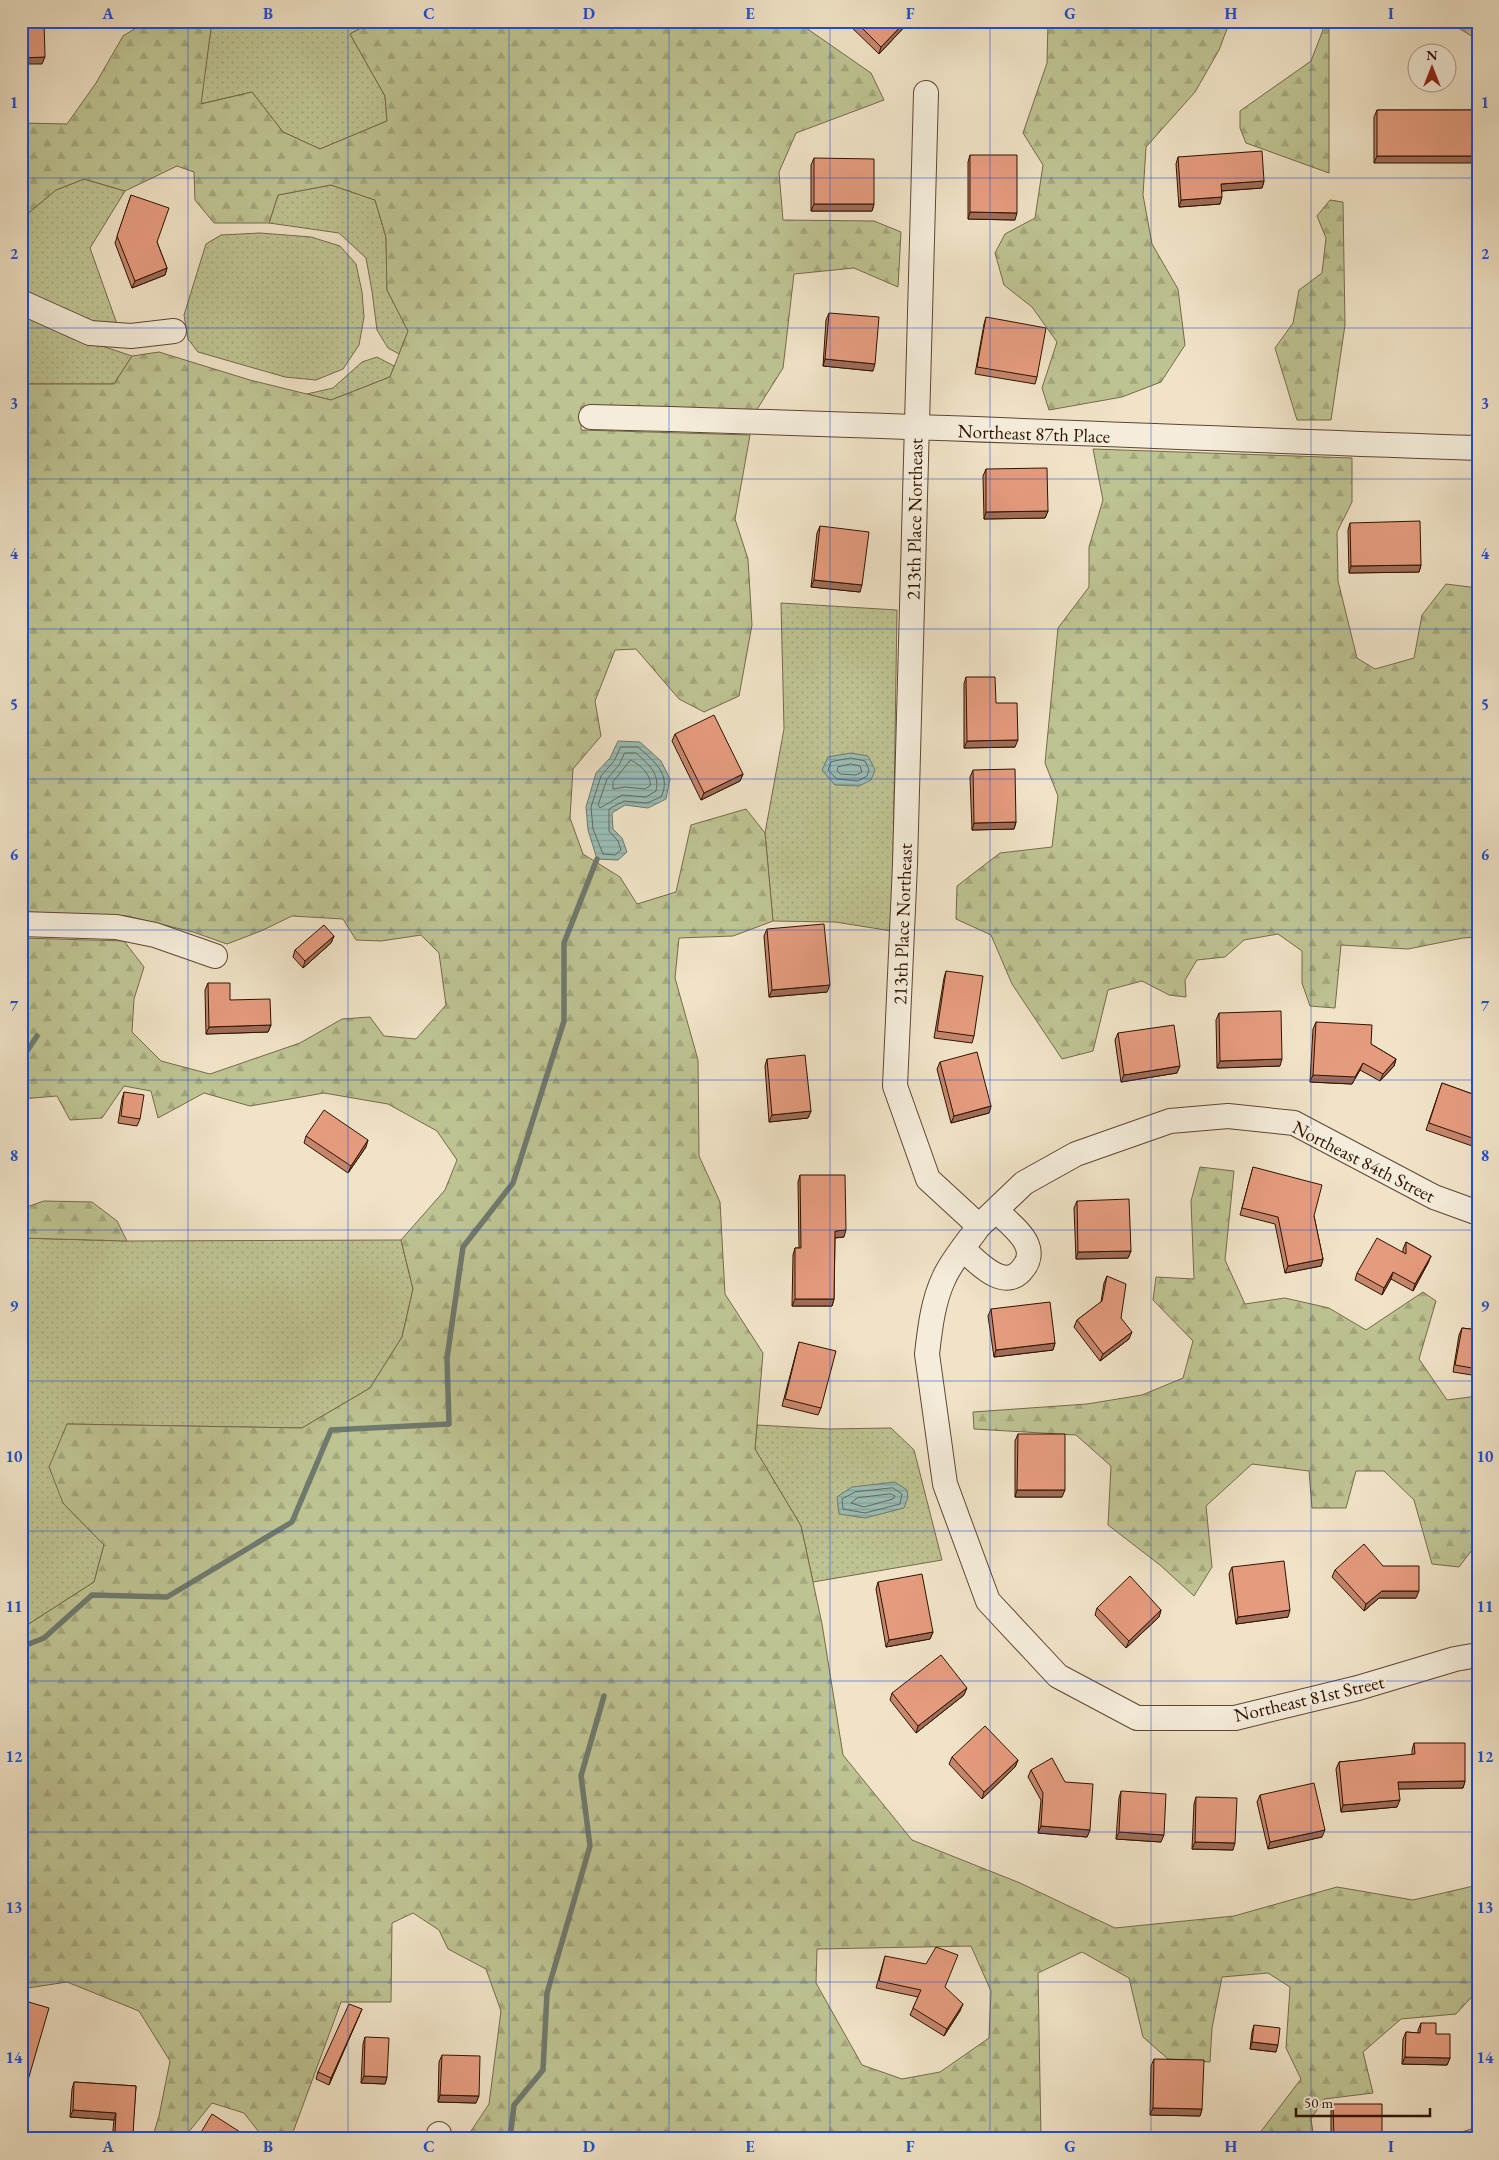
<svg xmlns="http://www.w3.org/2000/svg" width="1499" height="2160" font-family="'EB Garamond',serif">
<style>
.grass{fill:url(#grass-dots);stroke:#766a49}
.forest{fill:url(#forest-firs);stroke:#766a49;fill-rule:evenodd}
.water{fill:url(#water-rules);stroke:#6f796d}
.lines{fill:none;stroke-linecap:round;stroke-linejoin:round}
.shore{stroke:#64685b;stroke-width:1}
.stream{stroke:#6f796d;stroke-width:5.5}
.minor-casing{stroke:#5f4632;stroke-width:26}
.minor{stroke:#f5eddb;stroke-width:24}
.wall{fill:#c5866c;stroke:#2f1200}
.shaded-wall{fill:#a06d58;stroke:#2f1200}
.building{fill:#e59c7e;stroke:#2f1200}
.grid{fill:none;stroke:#1d4ed8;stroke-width:1;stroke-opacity:0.55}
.labels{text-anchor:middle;stroke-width:4.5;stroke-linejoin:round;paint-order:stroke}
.street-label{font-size:19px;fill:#2f1200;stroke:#f5eddb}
.neatline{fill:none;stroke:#1d4ed8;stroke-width:2}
.grid-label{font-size:16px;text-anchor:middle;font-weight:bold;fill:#1d4ed8}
</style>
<defs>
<pattern id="grass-dots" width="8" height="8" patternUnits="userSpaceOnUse" patternTransform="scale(1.25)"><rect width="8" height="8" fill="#bec392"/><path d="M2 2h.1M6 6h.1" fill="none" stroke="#a4a67c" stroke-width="1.8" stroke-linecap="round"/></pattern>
<pattern id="forest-firs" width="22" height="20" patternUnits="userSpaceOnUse" patternTransform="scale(1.25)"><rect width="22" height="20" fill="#bec392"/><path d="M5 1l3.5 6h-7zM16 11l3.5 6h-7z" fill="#a4a67c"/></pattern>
<pattern id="water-rules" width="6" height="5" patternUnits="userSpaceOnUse" patternTransform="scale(1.25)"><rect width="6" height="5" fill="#9abeb6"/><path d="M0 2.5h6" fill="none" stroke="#85a29b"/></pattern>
</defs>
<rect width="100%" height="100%" fill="#f0e3c7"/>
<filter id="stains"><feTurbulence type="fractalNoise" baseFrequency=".004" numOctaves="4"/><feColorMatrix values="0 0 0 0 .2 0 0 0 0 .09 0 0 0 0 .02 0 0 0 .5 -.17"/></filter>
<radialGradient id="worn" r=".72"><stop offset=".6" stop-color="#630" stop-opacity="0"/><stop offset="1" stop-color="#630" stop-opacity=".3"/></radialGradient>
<path class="grass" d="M212 21H374L350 34 385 96 387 121 320 149 283 132 252 92 200 104Z
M84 179 125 191 90 248 117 324 91 325 21 293V219L56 190Z
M331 185 375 200 386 237 387 290 408 331 399 354 388 348 377 330 372 291 366 258 339 233 269 223 278 195Z
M260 233 311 237 340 246 356 264 362 292 364 317 359 345 343 369 316 380 285 377 198 352 188 339 184 315 206 244 221 235Z
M21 307 90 342 132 356 114 384H21Z
M377 357 394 366 390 377 331 400 307 394 333 388 362 362Z
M781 603 897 610 892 931 835 922 773 921 765 833 784 729Z
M21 1238 127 1241 401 1240 413 1289 402 1337 370 1388 302 1428 67 1424 63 1503 104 1545 94 1582 21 1629Z
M757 1425 829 1429 891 1428 914 1450 942 1560 813 1582 801 1526 755 1449Z"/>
<path class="forest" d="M147 21H212L201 104 252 92 283 132 320 149 387 121 385 96 350 34 374 21H796L871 73 884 100 796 133 779 172 783 220 874 221 901 232 898 287 854 268 794 274 783 368 756 411 581 407V430L750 435 735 519 748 559 752 625 739 696 704 712 679 699 636 649 615 650 595 701 601 736 573 769 570 818 583 854 620 877 637 904 676 892 691 825 746 809 765 833 773 921 733 936 679 938 675 978 698 1060 699 1156 720 1202 725 1294 763 1353 755 1449 801 1526 822 1624 843 1755 912 1840 1020 1883 1115 1928 1234 1916 1337 1887 1413 1900 1478 1885V1990L1456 2014 1401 2019 1363 2052 1373 2093 1324 2099 1311 2119 1314 2139H1250L1259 2134 1301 2079 1286 2048 1290 1987 1268 1973 1222 1977 1212 2028 1210 2062 1168 2059 1143 2037 1129 1978 1082 1952 1038 1973 1041 2139H468L469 2134 489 2104 501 2011 486 1969 448 1949 439 1930 413 1913 392 1923 391 2002H341L292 2135 262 2136 244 2113 212 2103 183 2139H152L159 2116 170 2061 139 2011 67 1982 21 1989V1629L94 1582 104 1545 63 1503 49 1467 67 1424 302 1428 370 1388 402 1337 413 1289 401 1240 445 1190 457 1160 437 1131 388 1104 324 1093 250 1106 204 1093 158 1118 151 1091 124 1086 102 1118 70 1120 57 1096 21 1099V938L124 941 144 967 134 999 132 1032 161 1061 210 1074 300 1043 342 1019 370 1017 384 1036 416 1039 446 1005 439 953 421 935 381 941 356 940 343 919 292 916 261 931 227 944 193 932 127 916 21 912V384H114L132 356 159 352 250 380 331 400 390 377 408 331 387 290 386 237 375 200 331 185 278 195 269 223H214L195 200 194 172 177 166 125 191 84 179 56 190 21 219V123L67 124 96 83 123 36ZM971 1946 991 1991 989 2038 940 2072 902 2079 862 2065 816 1983 817 1949Z
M1048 21H1230L1219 50 1195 92 1146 147 1143 195 1152 244 1178 289 1185 345 1161 382 1122 397 1049 410 1042 388 1057 342 1032 307 1004 285 995 253 1005 234 1035 218 1043 165 1023 133 1047 63Z
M1320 21H1329V173L1246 143 1240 128V111L1311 61 1323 30Z
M1451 21H1478V40L1452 24Z
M1330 200 1343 202 1345 325 1331 420H1297L1275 348 1293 323 1299 290 1322 273 1326 238 1317 216Z
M1093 449 1352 458V502L1337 532 1338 581 1357 658 1375 669 1414 658 1422 615 1446 584 1478 588V937L1463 938 1408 949 1341 945 1335 1008 1310 1006 1302 983V951L1278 934 1244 940 1225 957 1197 960 1185 980 1186 997 1169 995 1142 981 1108 990 1093 1051 1062 1059 1012 984 991 935 956 919 957 886 1000 853 1052 847 1058 796 1045 763 1058 628 1089 587V547L1103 500Z
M1200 1167 1234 1171 1225 1260 1245 1304 1285 1298 1329 1308 1366 1330 1423 1292 1436 1301 1419 1359 1447 1400 1478 1396V1542L1459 1567 1432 1564 1414 1500 1384 1471H1356L1346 1508H1312L1309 1471 1252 1464 1206 1506 1212 1567 1194 1596 1160 1565 1108 1525 1111 1466 1076 1435 974 1429 973 1412 1087 1404 1142 1395 1183 1378 1193 1341 1153 1300 1156 1277 1194 1279 1191 1201Z
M44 1201 92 1202 117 1221 127 1241 21 1238V1209Z
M1478 2127V2139H1438Z"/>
<path class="water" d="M618 741 640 742 661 761 670 779 666 799 648 808 625 805 612 813 613 829 622 838 627 852 618 860 597 859 588 830 586 807 596 773 610 758Z
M851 753 868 756 875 770 871 780 859 786 835 785 822 770 828 757Z
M895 1482 907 1490 908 1497 904 1508 865 1518 839 1514 837 1497 852 1487Z"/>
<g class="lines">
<path class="shore" d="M621 747H638C654 761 672 775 661 797L647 803 624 801 609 809V831L618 841 621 850 615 855 603 854 593 829 591 807 601 776 614 761Z
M625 753H636C648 764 660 773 656 791L646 797 622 795 600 808 598 805 607 779 619 765Z
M851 758 865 761 869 770 867 776 858 781 837 779 828 770 831 762Z
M631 760C640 765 652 775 650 786L645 789 625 787 613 789V782Z
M851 764 860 766 862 772 856 775 840 774 837 770 838 767Z
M893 1488 902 1494 900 1504 865 1513 843 1509 842 1499 855 1492Z
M891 1494 895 1496 893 1499 864 1507 851 1503 857 1498Z"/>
<path class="stream" d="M21 1060 37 1036
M21 1647 44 1638 92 1595 167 1597 292 1522 331 1430 449 1424 447 1358 463 1247 513 1183 564 1021V943L597 859
M510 2139 514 2105 543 2070 547 1993 590 1846 581 1776 604 1696"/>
<defs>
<path id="minor" d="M926 93 905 864 895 1086 928 1179 979 1226C968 1242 952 1260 944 1278 933 1301 930 1328 927 1354L945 1484 988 1601 1058 1676 1137 1718H1235L1358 1688 1455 1659 1478 1655
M21 302 90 333 131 336 174 331
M591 417C887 424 1182 438 1478 448
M21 924 116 927 155 935 215 956
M979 1226 1024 1183 1076 1154 1170 1121 1228 1116 1294 1123 1434 1197 1478 1213
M963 1249C978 1263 1006 1294 1024 1267 1029 1261 1030 1252 1027 1245 1022 1232 1005 1220 996 1210
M439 2139V2134"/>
</defs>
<use href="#minor" class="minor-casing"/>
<use href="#minor" class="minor"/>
</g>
<path class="wall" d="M845 21H910L879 54Z
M1377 110H1478L1374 163V117Z
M970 155 1015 220 968 219V162Z
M1178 157 1264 181 1262 188 1222 191 1220 204 1179 207 1176 164Z
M814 158 874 204 872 211H811V165Z
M131 195 157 242 167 268 165 275 132 288 115 243Z
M829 313 873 371 823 366 826 320Z
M986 317 1037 377 1035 384 975 374 984 324Z
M986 469 1048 511 1045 518 984 519 983 476Z
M1350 523 1421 565 1419 572 1349 573 1348 530Z
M820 526 860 592 811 587 817 533Z
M966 677 996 703 1015 747 964 748V684Z
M675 734 743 774 740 781 701 800 672 741Z
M973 770 1016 822 1014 829 972 830 970 777Z
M767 929 827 992 769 997 764 936Z
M334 936 331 943 303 968 293 957 295 950Z
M946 971 974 1036 972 1043 934 1038 944 978Z
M208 983 230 1000 271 1025 268 1032 206 1034 205 990Z
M1219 1013 1280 1066 1217 1068 1216 1020Z
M1316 1022 1371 1044 1396 1059 1394 1066 1380 1081 1360 1070 1352 1084 1310 1082 1313 1029Z
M1118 1033 1177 1073 1121 1082 1115 1040Z
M767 1059 811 1111 808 1118 769 1122 765 1066Z
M940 1062 991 1106 989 1113 951 1123 937 1069Z
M1442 1083 1478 1096V1148L1426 1130Z
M124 1092 140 1119 137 1126 118 1123 122 1099Z
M306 1136 366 1147 348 1173 304 1143Z
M1253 1167 1314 1216 1323 1259 1321 1266 1285 1273 1275 1224 1240 1215Z
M800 1175 844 1237 835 1238 834 1299 832 1306H792L793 1255 795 1248H799L798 1182Z
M1077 1201 1131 1251 1128 1258 1076 1259 1074 1208Z
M1406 1242 1431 1256 1428 1263 1413 1291 1391 1279 1382 1295 1355 1280 1357 1273 1403 1252V1249Z
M1107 1276 1121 1318 1129 1339 1100 1361 1074 1327 1077 1320 1101 1302 1104 1283Z
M991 1309 1055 1343 1053 1350 994 1357 988 1316Z
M1462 1328 1478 1330V1376L1453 1372 1459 1335Z
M799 1342 821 1408 818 1415 782 1406 797 1349Z
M1018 1434 1062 1497H1015V1441Z
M1383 1566 1416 1598H1379L1364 1611 1332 1577 1335 1570Z
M1232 1567 1288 1617 1236 1624 1229 1574Z
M878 1582 933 1632 930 1639 886 1647 876 1589Z
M1097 1608 1161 1610 1159 1617 1126 1648 1095 1615Z
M892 1693 964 1695 916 1733 890 1700Z
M1414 1743 1465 1781 1463 1788 1398 1789 1397 1807 1341 1812 1336 1769 1339 1762 1412 1755V1750Z
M952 1757 1018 1760 1015 1767 982 1799 949 1764Z
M1031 1770 1090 1830 1087 1837 1038 1833 1041 1800 1028 1777Z
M1121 1791 1161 1842 1116 1839 1119 1798Z
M1260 1795 1322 1837 1268 1849 1257 1802Z
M1196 1797 1233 1850 1192 1849 1194 1804Z
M885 1956 945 1987 960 2011 944 2036 910 2015 918 1997 876 1988Z
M21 2002 26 2087 24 2094 21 2093Z
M359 2016 329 2085 316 2079 318 2072Z
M1421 2023 1436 2034 1450 2058 1447 2065 1402 2064 1403 2039 1406 2032 1418 2033V2030Z
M1254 2025 1276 2052 1250 2049 1252 2032Z
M365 2037 387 2077 385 2084 361 2083 363 2044Z
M442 2055 476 2103 438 2102 439 2062Z
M1154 2059 1202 2109 1200 2116 1150 2115 1151 2066Z
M74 2082 136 2086 132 2139H112L114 2120 70 2117 72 2089Z
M1333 2104 1382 2139H1331V2111Z"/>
<path class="shaded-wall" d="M906 21H910L879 54 881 47Z
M45 57 42 64H21V58Z
M1377 156H1478V163H1374Z
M1264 181 1262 188 1219 191 1221 184Z
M1222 197 1220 204 1179 207 1181 200Z
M814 204H874L872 211H811Z
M970 212 1017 213 1015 220 968 219Z
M167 268 165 275 132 288 135 281Z
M825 359 875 364 873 371 823 366Z
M1048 511 1045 518 984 519 986 512Z
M1421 565 1419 572 1349 573 1351 566Z
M814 580 862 585 860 592 811 587Z
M1018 740 1015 747 964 748 967 741Z
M743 774 740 781 701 800 704 793Z
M1016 822 1014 829 972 830 974 823Z
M334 936 331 943 303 968 305 961Z
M830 985 827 992 769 997 772 990Z
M271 1025 268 1032 206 1034 209 1027Z
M1282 1059 1280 1066 1217 1068 1220 1061Z
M1396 1059 1394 1066 1380 1081 1383 1074Z
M1363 1063 1360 1070 1352 1084 1310 1082 1313 1075Z
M1180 1066 1177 1073 1121 1082 1124 1075Z
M991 1106 989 1113 951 1123 954 1116Z
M811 1111 808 1118 769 1122 772 1115Z
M368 1140 366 1147 348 1173 351 1166Z
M846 1230 844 1237 832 1238 835 1231Z
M1131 1251 1128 1258 1076 1259 1078 1252Z
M1431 1256 1428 1263 1413 1291 1415 1284Z
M1323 1259 1321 1266 1285 1273 1288 1266Z
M1393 1272 1391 1279 1382 1295 1384 1288Z
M795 1299H834L832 1306H792Z
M1132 1332 1129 1339 1100 1361 1103 1354Z
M1055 1343 1053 1350 994 1357 996 1350Z
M1017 1490H1065L1062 1497H1015Z
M1382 1591H1419L1416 1598H1379L1364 1611 1366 1604Z
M1161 1610 1159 1617 1126 1648 1129 1641Z
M1290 1610 1288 1617 1236 1624 1238 1617Z
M933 1632 930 1639 886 1647 889 1640Z
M967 1688 964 1695 916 1733 918 1726Z
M1018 1760 1015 1767 982 1799 984 1792Z
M1465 1781 1463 1788 1395 1789 1398 1782Z
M1400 1800 1397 1807 1341 1812 1343 1805Z
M1041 1826 1090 1830 1087 1837 1038 1833Z
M1325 1830 1322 1837 1268 1849 1270 1842Z
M1119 1832 1164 1835 1161 1842 1116 1839Z
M1195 1842 1235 1843 1233 1850 1192 1849Z
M963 2004 960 2011 944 2036 947 2029Z
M362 2009 359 2016 329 2085 331 2078Z
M1252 2042 1278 2045 1276 2052 1250 2049Z
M1405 2057 1450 2058 1447 2065 1402 2064Z
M364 2076 387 2077 385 2084 361 2083Z
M440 2095 479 2096 476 2103 438 2102Z
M1153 2108 1202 2109 1200 2116 1150 2115Z
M73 2110 116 2113 114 2120 70 2117Z
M115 2133 133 2134 132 2139H113Z"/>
<path class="building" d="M21 21H44L45 57 21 58Z
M855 21H906L881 47Z
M1377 110H1478V156H1377Z
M1262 151 1264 181 1221 184 1222 197 1181 200 1178 157Z
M970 155H1017V213L970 212Z
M814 158 874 159V204H814Z
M131 195 169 208 157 242 167 268 135 281 117 236Z
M829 313 879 317 875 364 825 359Z
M986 317 1046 328 1037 377 977 367Z
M1047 468 1048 511 986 512V469Z
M1420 521 1421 565 1351 566 1350 523Z
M820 526 869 532 862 585 814 580Z
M966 677H995L996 703H1017L1018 740 967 741Z
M714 715 743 774 704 793 675 734Z
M1015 769 1016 822 974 823 973 770Z
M824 924 830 985 772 990 767 929Z
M324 925 334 936 305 961 295 950Z
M946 971 983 976 974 1036 937 1031Z
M208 983H230V1000L270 999 271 1025 209 1027Z
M1281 1011 1282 1059 1220 1061 1219 1013Z
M1316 1022 1372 1025 1371 1044 1396 1059 1383 1074 1363 1063 1355 1077 1313 1075Z
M1174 1025 1180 1066 1124 1075 1118 1033Z
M977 1052 991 1106 954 1116 940 1062Z
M805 1055 811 1111 772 1115 767 1059Z
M1442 1083 1478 1096V1140L1429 1123Z
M124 1092 144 1095 140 1119 121 1116Z
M324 1110 368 1140 351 1166 306 1136Z
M1253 1167 1322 1185 1314 1216 1323 1259 1288 1266 1278 1217 1242 1208Z
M800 1175H845L846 1230 835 1231 834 1299H795V1248H801Z
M1129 1199 1131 1251 1078 1252 1077 1201Z
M1377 1238 1406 1254V1242L1431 1256 1415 1284 1393 1272 1384 1288 1357 1273Z
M1107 1276 1126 1284 1121 1318 1132 1332 1103 1354 1077 1320 1102 1301Z
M1050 1302 1055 1343 996 1350 991 1309Z
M1462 1328 1478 1330V1369L1455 1365Z
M799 1342 836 1351 821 1408 785 1399Z
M1018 1434H1065V1490H1017Z
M1364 1544 1383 1566H1419V1591H1382L1366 1604 1335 1570Z
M1284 1561 1290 1610 1238 1617 1232 1567Z
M922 1574 933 1632 889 1640 878 1582Z
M1130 1576 1161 1610 1129 1641 1097 1608Z
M941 1655 967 1688 918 1726 892 1693Z
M985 1726 1018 1760 984 1792 952 1757Z
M1414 1743H1465V1781L1398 1782 1400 1800 1343 1805 1339 1762 1415 1754Z
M1052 1758 1065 1782 1093 1784 1090 1830 1041 1826 1043 1793 1031 1770Z
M1314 1783 1325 1830 1270 1842 1260 1795Z
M1121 1791 1166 1794 1164 1835 1119 1832Z
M1196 1797 1237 1798 1235 1843 1195 1842Z
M936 1947 958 1955 945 1987 963 2004 947 2029 913 2008 921 1990 879 1981 885 1956 926 1964Z
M22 2000 49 2008 26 2087 21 2086V2003Z
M349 2004 362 2009 331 2078 318 2072Z
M1421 2023H1436V2034H1450V2058L1405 2057 1406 2032 1420 2033Z
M1254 2025 1280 2028 1278 2045 1252 2042Z
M365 2037 389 2038 387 2077 364 2076Z
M442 2055 480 2056 479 2096 440 2095Z
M1154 2059 1204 2060 1202 2109 1153 2108Z
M74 2082 136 2086 133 2134 115 2133 116 2113 73 2110Z
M1333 2104H1382V2139H1334Z
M212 2114 251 2139H197Z"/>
<path class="grid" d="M188 21V2139M348 21V2139M509 21V2139M669 21V2139M830 21V2139M990 21V2139M1151 21V2139M1311 21V2139M21 178H1478M21 328H1478M21 479H1478M21 629H1478M21 779H1478M21 930H1478M21 1080H1478M21 1230H1478M21 1381H1478M21 1531H1478M21 1681H1478M21 1832H1478M21 1982H1478"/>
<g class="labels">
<g class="street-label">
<text transform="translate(1034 433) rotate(2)" y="7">Northeast 87th Place</text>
<text transform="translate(914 519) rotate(-89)" y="7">213th Place Northeast</text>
<text transform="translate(902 924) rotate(-88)" y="7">213th Place Northeast</text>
<text transform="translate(1364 1161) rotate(27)" y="7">Northeast 84th Street</text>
<text transform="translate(1309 1698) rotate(-13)" y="7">Northeast 81st Street</text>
</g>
</g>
<rect width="1499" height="2160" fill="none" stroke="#f0e3c7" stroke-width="55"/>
<g transform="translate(1432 68)"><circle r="24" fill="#f5eddb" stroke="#a69583"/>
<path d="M0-4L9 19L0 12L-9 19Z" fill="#8f2418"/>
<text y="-8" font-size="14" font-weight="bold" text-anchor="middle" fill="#2f1200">N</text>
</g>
<path d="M1296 2108v8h134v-8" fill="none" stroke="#2f1200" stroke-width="2.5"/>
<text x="1304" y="2108" font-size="15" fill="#2f1200" stroke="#f5eddb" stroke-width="4" paint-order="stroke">50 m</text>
<rect x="28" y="28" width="1444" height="2104" class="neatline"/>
<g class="grid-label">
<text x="108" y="19">A</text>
<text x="268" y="19">B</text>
<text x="429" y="19">C</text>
<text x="589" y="19">D</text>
<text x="750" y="19">E</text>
<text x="910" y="19">F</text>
<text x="1070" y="19">G</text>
<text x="1231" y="19">H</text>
<text x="1391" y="19">I</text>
<text x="14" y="108">1</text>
<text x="1485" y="108">1</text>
<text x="14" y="259">2</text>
<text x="1485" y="259">2</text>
<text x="14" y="409">3</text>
<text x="1485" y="409">3</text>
<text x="14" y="559">4</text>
<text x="1485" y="559">4</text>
<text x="14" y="710">5</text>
<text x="1485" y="710">5</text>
<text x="14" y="860">6</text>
<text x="1485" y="860">6</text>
<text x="14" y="1011">7</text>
<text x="1485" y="1011">7</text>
<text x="14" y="1161">8</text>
<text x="1485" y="1161">8</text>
<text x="14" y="1311">9</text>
<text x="1485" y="1311">9</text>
<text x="14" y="1462">10</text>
<text x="1485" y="1462">10</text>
<text x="14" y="1612">11</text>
<text x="1485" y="1612">11</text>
<text x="14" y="1762">12</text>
<text x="1485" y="1762">12</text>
<text x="14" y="1913">13</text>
<text x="1485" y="1913">13</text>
<text x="14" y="2063">14</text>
<text x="1485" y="2063">14</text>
<text x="108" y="2152">A</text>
<text x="268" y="2152">B</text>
<text x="429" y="2152">C</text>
<text x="589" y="2152">D</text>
<text x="750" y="2152">E</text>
<text x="910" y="2152">F</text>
<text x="1070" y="2152">G</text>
<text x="1231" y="2152">H</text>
<text x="1391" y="2152">I</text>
</g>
<rect width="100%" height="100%" filter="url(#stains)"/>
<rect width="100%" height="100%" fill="url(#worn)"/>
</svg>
